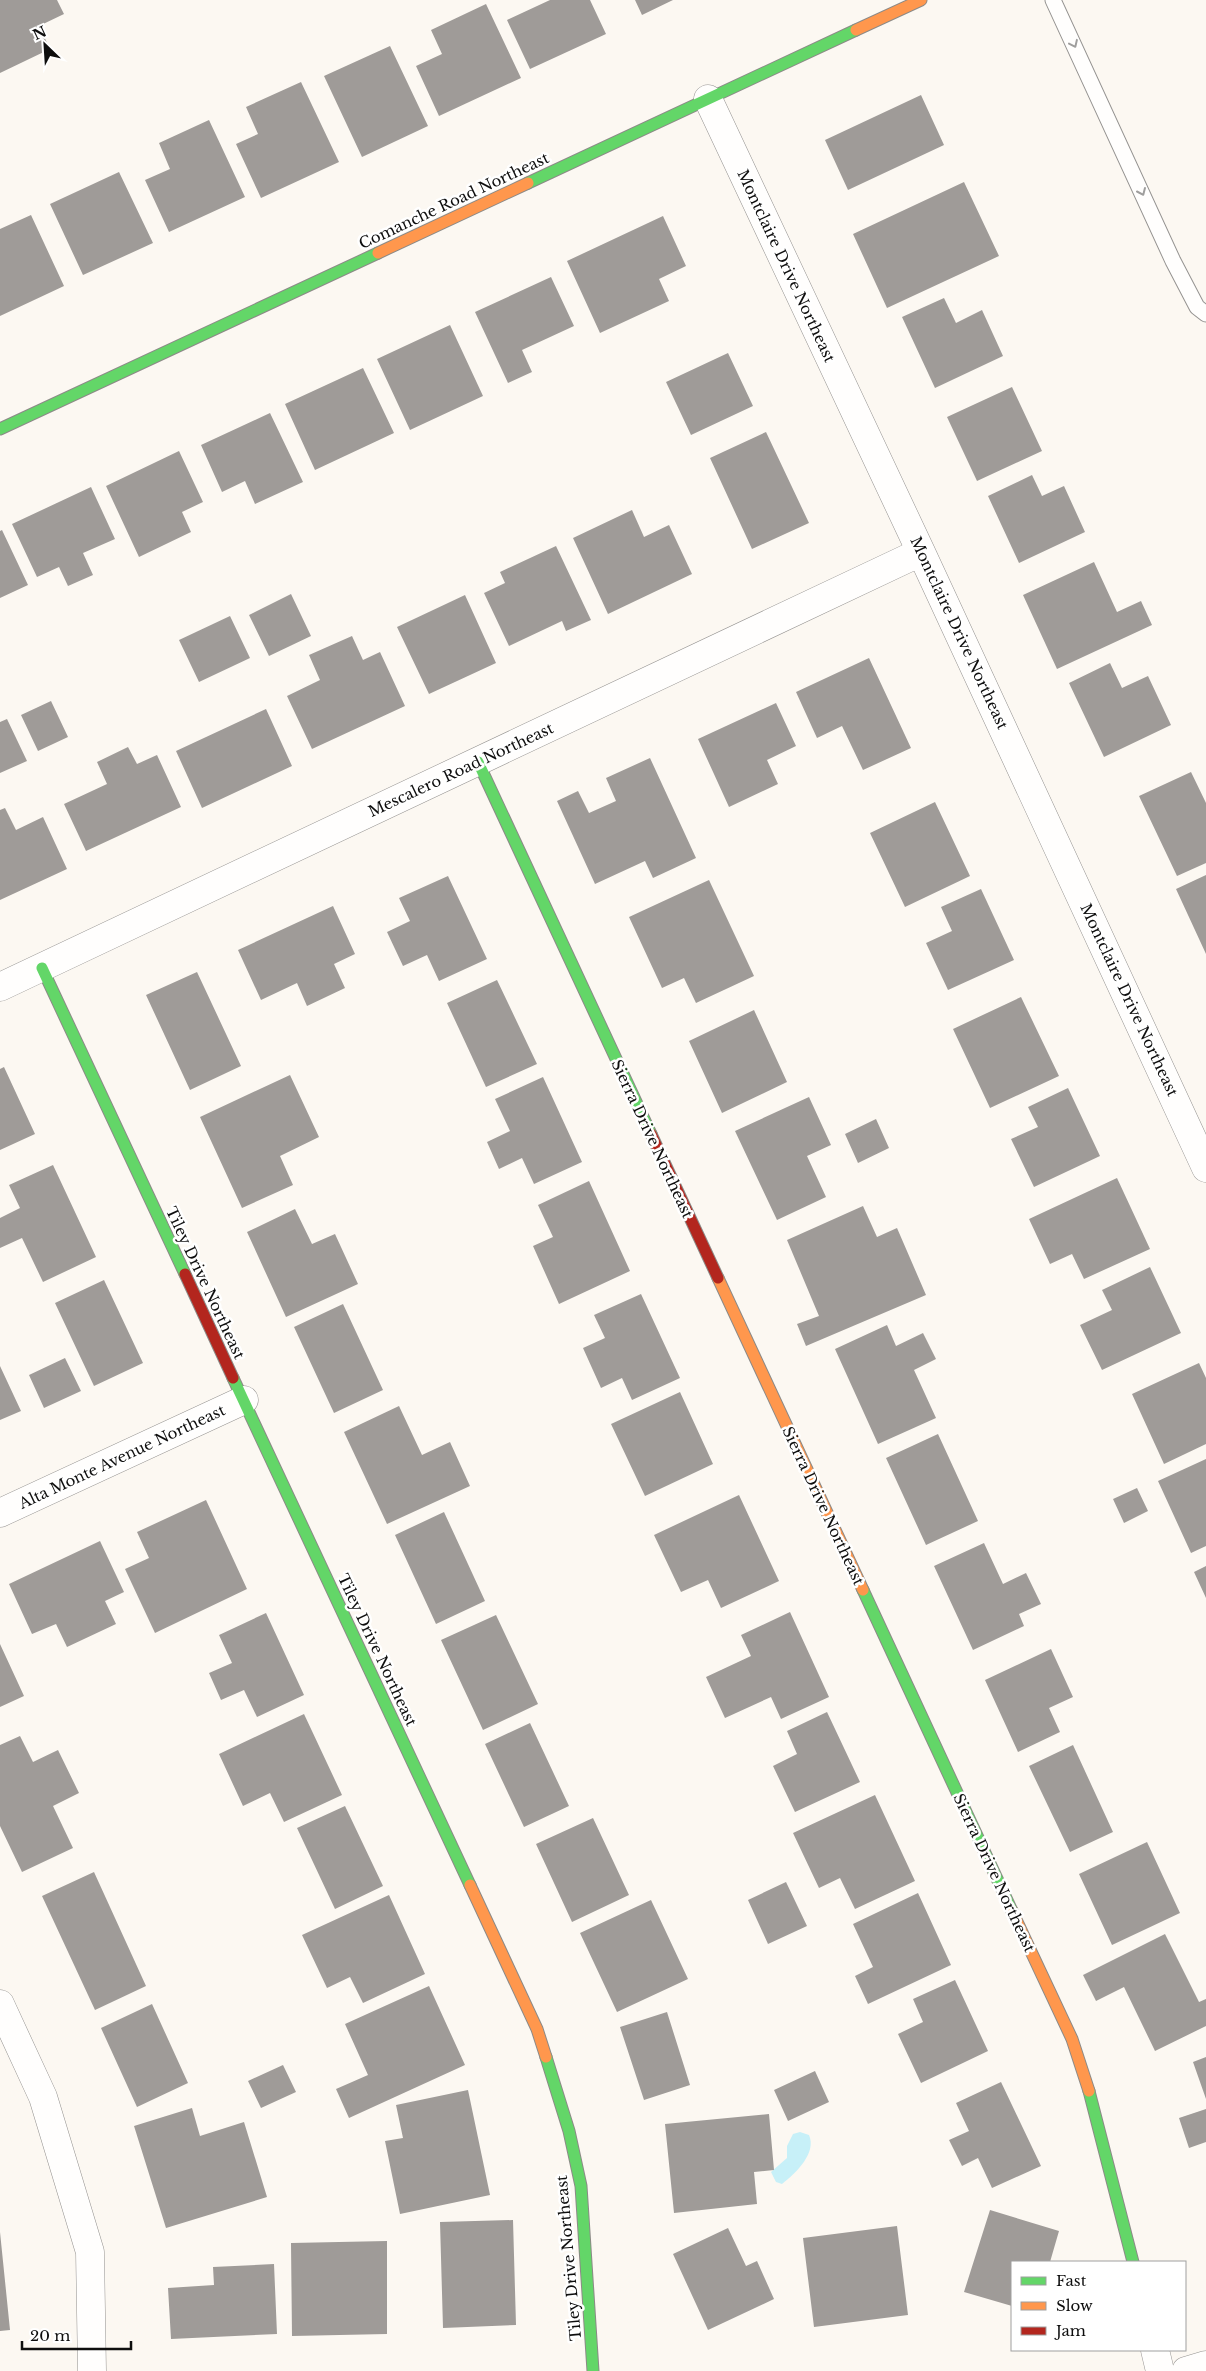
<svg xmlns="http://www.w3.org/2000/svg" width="1206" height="2371" font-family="'Libre Baskerville',serif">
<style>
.water{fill:#c7f0f8}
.building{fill:#9f9b98}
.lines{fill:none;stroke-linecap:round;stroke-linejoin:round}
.lane-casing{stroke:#959391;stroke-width:17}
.street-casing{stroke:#959391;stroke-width:29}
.fast-casing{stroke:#8c8a87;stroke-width:13}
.slow-casing{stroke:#8c8a87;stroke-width:13}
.jam-casing{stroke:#8c8a87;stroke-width:13}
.lane{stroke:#fffefd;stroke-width:15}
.street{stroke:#fffefd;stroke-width:28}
.fast{stroke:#63d668;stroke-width:11}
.slow{stroke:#ff974d;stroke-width:11}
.jam{stroke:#b3261e;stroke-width:11}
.oneway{stroke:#9f9e9d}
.labels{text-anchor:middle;stroke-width:5;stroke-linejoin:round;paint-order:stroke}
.street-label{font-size:15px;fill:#0e0e0e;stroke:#fff}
</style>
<rect width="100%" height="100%" fill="#fcf8f2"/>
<path class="water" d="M800 2132 809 2135C817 2153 796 2173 782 2184L776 2182 771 2172 787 2158V2146L793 2134Z"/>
<path class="building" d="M0 0H57L64 14 39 26 50 49 0 73Z
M550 0H590L606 34 530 69 507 20Z
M635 0H673L642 15Z
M486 4 521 78 439 116 416 66 442 54 431 30Z
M390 46 428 126 362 157 324 76Z
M301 82 339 162 261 198 236 144 258 134 246 107Z
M921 95 944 145 848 190 825 140Z
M209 120 245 197 169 232 145 180 170 169 159 143Z
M119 172 153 243 83 275 50 204Z
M964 182 999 256 887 308 853 234Z
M31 215 64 286 0 316V229Z
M663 216 686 266 659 279 669 301 600 333 567 261Z
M551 277 574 326 522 350 532 372 508 383 475 312Z
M944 298 956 323 982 310 1003 356 935 388 902 317Z
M450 325 483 396 410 430 377 359Z
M728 353 753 406 691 435 666 382Z
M363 368 394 433 315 470 285 404Z
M1012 387 1042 451 977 481 947 417Z
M270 413 303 482 255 504 245 481 222 492 201 445Z
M766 432 809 523 752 549 710 458Z
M179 451 203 502 182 512 191 532 139 557 106 486Z
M1032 475 1042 496 1064 486 1085 532 1019 563 988 496Z
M91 487 115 539 83 553 93 575 68 586 59 567 37 577 12 524Z
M632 510 644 537 669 525 692 574 608 614 573 538Z
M2 530 28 585 0 598V531Z
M556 546 591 620 566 631 562 621 509 646 484 593 505 583 500 572Z
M1094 562 1117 612 1141 601 1152 625 1057 669 1023 595Z
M291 594 311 636 269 656 249 615Z
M465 595 496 663 429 694 397 627Z
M230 616 250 658 199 682 179 640Z
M352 636 363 660 380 652 405 706 312 749 287 696 320 680 309 655Z
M869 658 911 748 863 770 842 726 817 738 796 692Z
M1110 663 1122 688 1148 676 1171 725 1104 757 1069 683Z
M51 701 68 737 38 751 21 715Z
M776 703 796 746 767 760 778 784 729 807 698 739Z
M266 709 292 766 202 808 176 751Z
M7 719 27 761 0 773V722Z
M128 747 137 764 157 755 181 807 86 851 64 804 107 784 97 762Z
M650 758 696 858 653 878 645 861 595 884 557 801 578 791 589 813 616 801 606 778Z
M1191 772 1206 803V863L1177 876 1139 796Z
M935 802 970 876 905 907 870 833Z
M5 808 16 830 43 817 67 869 0 900V810Z
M1206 875V954L1176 889Z
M448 876 487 959 439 981 427 955 403 966 387 932 410 921 399 898Z
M709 880 754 976 696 1003 684 978 662 988 629 917Z
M981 889 1014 960 948 990 926 943 952 931 941 907Z
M333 906 355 954 334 964 345 988 307 1006 297 983 261 1000 238 950Z
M197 972 241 1066 190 1090 146 995Z
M497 980 537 1064 486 1087 447 1003Z
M1021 997 1059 1076 990 1108 953 1029Z
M754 1010 787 1082 722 1113 689 1041Z
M4 1067 35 1134 0 1150V1069Z
M290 1075 319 1137 280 1156 293 1185 242 1208 200 1117Z
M543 1077 582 1162 534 1184 522 1158 499 1169 487 1142 510 1131 495 1099Z
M1068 1088 1100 1156 1034 1187 1011 1139 1038 1127 1028 1107Z
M809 1097 831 1145 807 1156 826 1197 777 1220 735 1131Z
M876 1119 889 1148 858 1163 845 1134Z
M53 1165 96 1257 43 1282 22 1238 0 1248V1218L20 1208 9 1185Z
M1117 1178 1150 1249 1084 1279 1072 1254 1050 1264 1029 1219Z
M589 1181 630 1271 559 1304 533 1246 553 1237 538 1205Z
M863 1206 877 1237 897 1228 926 1295 806 1346 797 1324 819 1316 787 1240Z
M295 1209 312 1244 335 1234 358 1284 286 1317 247 1232Z
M1150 1267 1181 1333 1102 1370 1080 1325 1112 1310 1102 1290Z
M104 1280 143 1363 94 1386 55 1303Z
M641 1294 680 1378 632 1400 622 1378 601 1388 583 1348 605 1338 594 1315Z
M343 1304 383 1390 334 1413 294 1327Z
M887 1325 896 1346 923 1333 936 1359 914 1370 936 1418 878 1444 835 1349Z
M65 1358 81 1391 44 1408 29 1375Z
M1199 1363 1206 1378V1444L1164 1464 1132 1394Z
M0 1366 21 1411 0 1420Z
M680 1392 713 1464 645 1496 611 1424Z
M399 1406 422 1455 450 1442 470 1486 387 1524 344 1432Z
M938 1434 978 1521 926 1545 886 1458Z
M1206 1459V1546L1191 1553 1158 1481Z
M1137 1488 1148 1511 1124 1523 1113 1499Z
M739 1495 779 1581 721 1608 708 1580 681 1592 654 1535Z
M206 1500 247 1589 155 1633 125 1569 149 1558 137 1532Z
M444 1512 485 1601 436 1624 395 1535Z
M100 1541 124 1592 105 1601 116 1624 67 1647 56 1624 32 1634 9 1584Z
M984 1543 1003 1584 1026 1573 1041 1604 1019 1614 1024 1626 973 1650 934 1566Z
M1206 1566V1598L1194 1572Z
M790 1612 829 1697 781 1719 771 1697 725 1718 706 1677 751 1656 741 1635Z
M266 1613 304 1695 257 1717 244 1690 221 1700 209 1673 232 1663 219 1635Z
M496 1615 538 1704 483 1730 441 1640Z
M0 1644 24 1696 0 1707Z
M1051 1649 1073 1697 1049 1708 1060 1732 1018 1752 985 1680Z
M827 1712 860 1782 795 1812 773 1766 797 1754 787 1731Z
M304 1714 342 1795 284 1822 270 1793 243 1806 219 1754Z
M530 1723 569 1806 524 1827 485 1744Z
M20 1736 33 1762 58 1750 79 1793 53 1806 73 1848 22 1872 0 1826V1745Z
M1073 1745 1113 1832 1070 1852 1029 1766Z
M875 1795 915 1881 855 1909 840 1878 819 1888 793 1833Z
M345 1806 383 1886 335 1909 297 1828Z
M593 1818 629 1895 572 1922 536 1844Z
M1147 1842 1180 1913 1112 1945 1079 1874Z
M94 1872 146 1986 95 2010 42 1896Z
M786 1882 807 1926 768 1944 748 1900Z
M918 1893 951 1965 868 2004 855 1976 873 1967 853 1924Z
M389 1895 425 1974 363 2003 350 1977 327 1988 302 1935Z
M651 1900 688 1979 617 2012 580 1933Z
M1165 1934 1199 2002 1206 1999V2026L1155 2051 1124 1987 1096 2001 1083 1975Z
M955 1980 988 2051 921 2083 898 2034 923 2022 913 1999Z
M429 1986 465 2065 349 2118 336 2089 368 2075 345 2024Z
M152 2004 188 2083 137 2107 101 2028Z
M667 2012 690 2085 644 2100 620 2027Z
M1206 2057V2099L1193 2062Z
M283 2065 296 2092 261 2108 248 2081Z
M815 2071 829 2102 788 2121 774 2090Z
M1001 2082 1041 2166 992 2188 978 2158 962 2166 949 2140 969 2131 956 2103Z
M468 2090 490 2195 400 2214 385 2141 403 2138 396 2105Z
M192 2108 200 2136 244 2122 267 2197 166 2228 134 2126Z
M1206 2109V2142L1189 2148 1179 2118Z
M769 2114 774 2170 754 2172 757 2204 674 2213 665 2124Z
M990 2210 1059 2231 1050 2262H1012V2306L964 2292Z
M513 2220 516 2325 443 2328 440 2222Z
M897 2226 908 2315 814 2327 803 2238Z
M728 2228 746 2266 757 2261 774 2299 708 2330 673 2254Z
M0 2232 10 2330 0 2331Z
M387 2241V2334L292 2336 291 2243Z
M274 2264 277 2334 171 2339 168 2288 214 2285 213 2267Z"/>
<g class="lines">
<defs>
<path id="lane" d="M1053 0 1173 261 1197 307 1206 314"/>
<path id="street" d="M708 99 921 552 1206 1168
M0 987 921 552
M0 1513 244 1400
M0 2004 43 2097 90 2252 92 2371
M1155 2350 1160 2371
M1186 2371 1206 2365"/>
<path id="fast" d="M528 183 856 30
M0 429 378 253
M478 762 651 1134
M42 968 185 1274
M233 1378 470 1885
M863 1590 1012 1911
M546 2057 569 2131 581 2186 593 2371
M1089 2091 1133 2262"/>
<path id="slow" d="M856 30 921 0
M378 253 528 183
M718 1278 863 1590
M470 1885 537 2029 546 2057
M1012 1911 1072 2039 1089 2091"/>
<path id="jam" d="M651 1134 718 1278
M185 1274 233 1378"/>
</defs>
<use href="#lane" class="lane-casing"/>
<use href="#street" class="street-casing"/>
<use href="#fast" class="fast-casing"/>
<use href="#slow" class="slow-casing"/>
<use href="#jam" class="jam-casing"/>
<use href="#lane" class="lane"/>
<use href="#street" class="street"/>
<use href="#fast" class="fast"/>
<use href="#slow" class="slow"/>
<use href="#jam" class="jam"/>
</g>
<defs><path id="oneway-chevron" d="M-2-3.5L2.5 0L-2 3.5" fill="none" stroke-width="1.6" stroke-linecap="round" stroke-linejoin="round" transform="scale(1.25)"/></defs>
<g class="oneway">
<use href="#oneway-chevron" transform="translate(1074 44) rotate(65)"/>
<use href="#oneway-chevron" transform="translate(1142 192) rotate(66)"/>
</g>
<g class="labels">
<g class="street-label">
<text transform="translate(454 201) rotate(-25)" y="5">Comanche Road Northeast</text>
<text transform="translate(786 266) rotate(65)" y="5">Montclaire Drive Northeast</text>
<text transform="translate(959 633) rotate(65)" y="5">Montclaire Drive Northeast</text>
<text transform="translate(461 770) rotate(-25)" y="5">Mescalero Road Northeast</text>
<text transform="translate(1129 1000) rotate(65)" y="5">Montclaire Drive Northeast</text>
<text transform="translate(652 1139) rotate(65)" y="5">Sierra Drive Northeast</text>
<text transform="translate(205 1283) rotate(65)" y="5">Tiley Drive Northeast</text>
<text transform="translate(122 1457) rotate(-25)" y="5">Alta Monte Avenue Northeast</text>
<text transform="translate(823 1506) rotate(65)" y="5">Sierra Drive Northeast</text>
<text transform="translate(377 1650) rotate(65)" y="5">Tiley Drive Northeast</text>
<text transform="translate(994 1873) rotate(65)" y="5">Sierra Drive Northeast</text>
<text transform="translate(569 2258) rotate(-95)" y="5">Tiley Drive Northeast</text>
</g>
</g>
<rect x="1011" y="2261" width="175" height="90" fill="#ffffff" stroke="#9f9f9f"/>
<rect x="1021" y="2277" width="25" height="8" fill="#63d668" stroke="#9f9f9f"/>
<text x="1056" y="2286" font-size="15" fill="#0e0e0e">Fast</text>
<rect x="1021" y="2302" width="25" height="8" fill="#ff974d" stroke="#9f9f9f"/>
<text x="1056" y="2311" font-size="15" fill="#0e0e0e">Slow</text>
<rect x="1021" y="2327" width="25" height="8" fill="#b3261e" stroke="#9f9f9f"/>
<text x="1056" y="2336" font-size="15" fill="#0e0e0e">Jam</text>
<g transform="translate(45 45) rotate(335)" stroke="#ffffff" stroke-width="4" paint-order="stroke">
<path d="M0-4L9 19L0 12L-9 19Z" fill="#0e0e0e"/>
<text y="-8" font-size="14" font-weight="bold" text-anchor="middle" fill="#0e0e0e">N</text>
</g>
<path d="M22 2341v8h109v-8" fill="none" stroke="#0e0e0e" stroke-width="2.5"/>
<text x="30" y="2341" font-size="15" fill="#0e0e0e" stroke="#ffffff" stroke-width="4" paint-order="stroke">20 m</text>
</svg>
